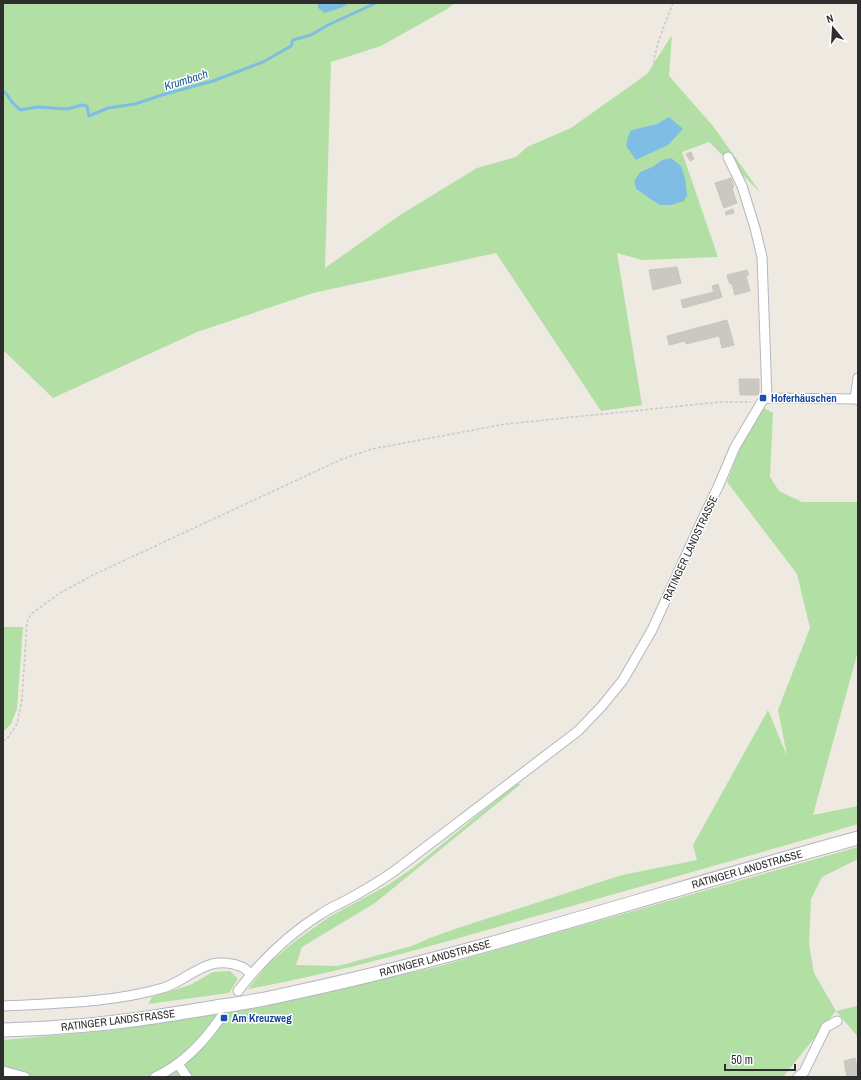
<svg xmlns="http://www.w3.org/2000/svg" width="861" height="1080" font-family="'Archivo Narrow',sans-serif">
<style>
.green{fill:#b1dfa4;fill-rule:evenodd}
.water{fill:#80bde5}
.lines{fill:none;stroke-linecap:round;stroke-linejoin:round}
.stream{stroke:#80bde5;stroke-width:3}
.building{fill:#cac8c0;stroke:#c9c6bb}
.street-casing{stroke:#b5b6c0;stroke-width:11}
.secondary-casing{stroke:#b5b6c0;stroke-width:15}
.path{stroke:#c9c9c9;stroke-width:1.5;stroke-dasharray:3 2;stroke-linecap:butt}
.street{stroke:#fff;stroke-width:9}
.secondary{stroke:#fff;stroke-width:13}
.transit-dot{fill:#1a4fb4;stroke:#fff;stroke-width:1.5}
.labels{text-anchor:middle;stroke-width:3;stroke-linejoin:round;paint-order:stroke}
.transit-label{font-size:11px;font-weight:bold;fill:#164399;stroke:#fff;text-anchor:start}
.street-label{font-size:11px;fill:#2e2e2e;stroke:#fff}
.water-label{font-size:12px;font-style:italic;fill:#1b5b95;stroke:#fff}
</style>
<rect width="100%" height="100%" fill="#eeeae2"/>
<path class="green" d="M3 3H317L318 8 343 7 350 3H455L447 9 381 46 331 62 325 268 400 215 477 168 516 157 527 147 571 128 647 74 672 35 669 76 713 126 760 192 709 142 682 152 718 257 642 260 617 253 642 405 601 411 496 253 313 293 197 332 53 398 3 350ZM657 124 651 153 636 160 631 130ZM662 160 659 205 636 189 634 181 640 172 652 167Z
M764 408 773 413 770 477 779 491 802 502H858V651L813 815 858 806V824C754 855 650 884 547 913 448 941 349 971 248 989L268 964 294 942 329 917 388 885 414 867 516 784H521L375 903 302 947 296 965 338 966 412 946 430 938 461 927 511 911 622 875 697 860 693 845 768 710 787 756 778 710 810 628 797 574 727 482 742 443Z
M3 627H23L17 709 11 724 3 732Z
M858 847V859L822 877 811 899 809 944 814 973 836 1011 858 1006V1037L836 1011 783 1077H3V1040L115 1030 262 1007 315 995 440 966 616 916Z
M230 971 238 979 229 993 148 1004 152 997 190 985 213 972Z"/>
<path class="water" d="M317 3H350L343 7 325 13 318 8Z
M669 117 683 129 668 145 636 160 626 146 628 137 631 130 657 124Z
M671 158 681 166 685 178 687 195 684 201 671 205H659L636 189 634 181 640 172 652 167 662 160Z"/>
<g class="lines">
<path class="stream" d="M3 91 5 92 12 102 20 110 37 107 67 109 82 105 87 106 89 116 108 108 135 104 165 94 213 81 263 62 291 46 293 40 311 35 328 25 376 3"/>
</g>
<path class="building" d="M691 152 694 159 690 161 686 154Z
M731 178 734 187 732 188 735 198 728 201H729L722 203 715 183Z
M735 198 737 203 724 208 722 203 729 201H728Z
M733 209 734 213 726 215 725 212Z
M677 267 681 283 653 290 649 270Z
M747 270 749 275H746L747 280 738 282 736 277 728 279 727 275Z
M736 277 738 282 730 284 728 279Z
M747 280 750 291H749L735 295 732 284Z
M718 284 722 297 716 299 712 286Z
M714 292 716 299 683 308 681 300Z
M727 320 729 327 718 330 719 336 686 344 685 341 669 345 667 336Z
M729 327 734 345 722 348 718 330Z
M739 379H749L750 395H740Z
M749 379H759V395H750Z
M855 1058 858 1072V1077H847L844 1061Z"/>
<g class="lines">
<defs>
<path id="street" d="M728 157 742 186 755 228 762 257 767 398
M855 399 858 378
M238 991C261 961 289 934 321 914 328 909 335 906 343 902 360 893 377 883 393 872L578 731 602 706 623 680 652 630 698 529 718 487 735 447 761 403 764 399 767 398 855 399 858 400
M3 1006C57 1003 111 1003 163 988 180 983 194 969 212 964 221 962 233 963 242 967 245 968 248 972 251 974
M178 1064 187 1077
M3 1071 25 1077
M155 1077C182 1065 204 1042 221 1017
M798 1077 804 1072 826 1027 837 1021"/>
<path id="secondary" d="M3 1030C22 1029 41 1029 60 1027 115 1024 169 1015 222 1006 243 1003 263 1000 283 995 478 954 666 890 858 838"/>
</defs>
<use href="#street" class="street-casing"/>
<use href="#secondary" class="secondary-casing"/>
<path class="path" d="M673 3C661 35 637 82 669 109 676 115 685 118 692 124 703 132 712 142 722 151
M3 741 7 739 17 724 22 699 27 622 31 614 60 593 93 575 340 460 372 449 506 424 720 402H751"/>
<use href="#street" class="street"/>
<use href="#secondary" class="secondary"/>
</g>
<g class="transit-dot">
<rect x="759" y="394" width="8" height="8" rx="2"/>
<rect x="220" y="1014" width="8" height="8" rx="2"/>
</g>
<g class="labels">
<g class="transit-label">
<text x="771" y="402">Hoferhäuschen</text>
<text x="232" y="1022">Am Kreuzweg</text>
</g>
<g class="street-label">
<text transform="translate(690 548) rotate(-65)" y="4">RATINGER LANDSTRASSE</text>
<text transform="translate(747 869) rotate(-16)" y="4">RATINGER LANDSTRASSE</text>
<text transform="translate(435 958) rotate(-15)" y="4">RATINGER LANDSTRASSE</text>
<text transform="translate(118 1020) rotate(-7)" y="4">RATINGER LANDSTRASSE</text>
</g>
<g class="water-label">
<text transform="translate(186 80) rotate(-17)" y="4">Krumbach</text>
</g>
</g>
<rect width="861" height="1080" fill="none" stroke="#2e2e2e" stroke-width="8"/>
<g transform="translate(833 28) rotate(342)" stroke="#ffffff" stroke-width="3" paint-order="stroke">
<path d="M0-3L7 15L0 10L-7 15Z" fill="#2e2e2e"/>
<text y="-6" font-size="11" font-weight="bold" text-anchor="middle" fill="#2e2e2e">N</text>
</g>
<path d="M725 1064v6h70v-6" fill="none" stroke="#2e2e2e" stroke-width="2"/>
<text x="731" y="1064" font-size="12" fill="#2e2e2e" stroke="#ffffff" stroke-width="3" paint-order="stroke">50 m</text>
</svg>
